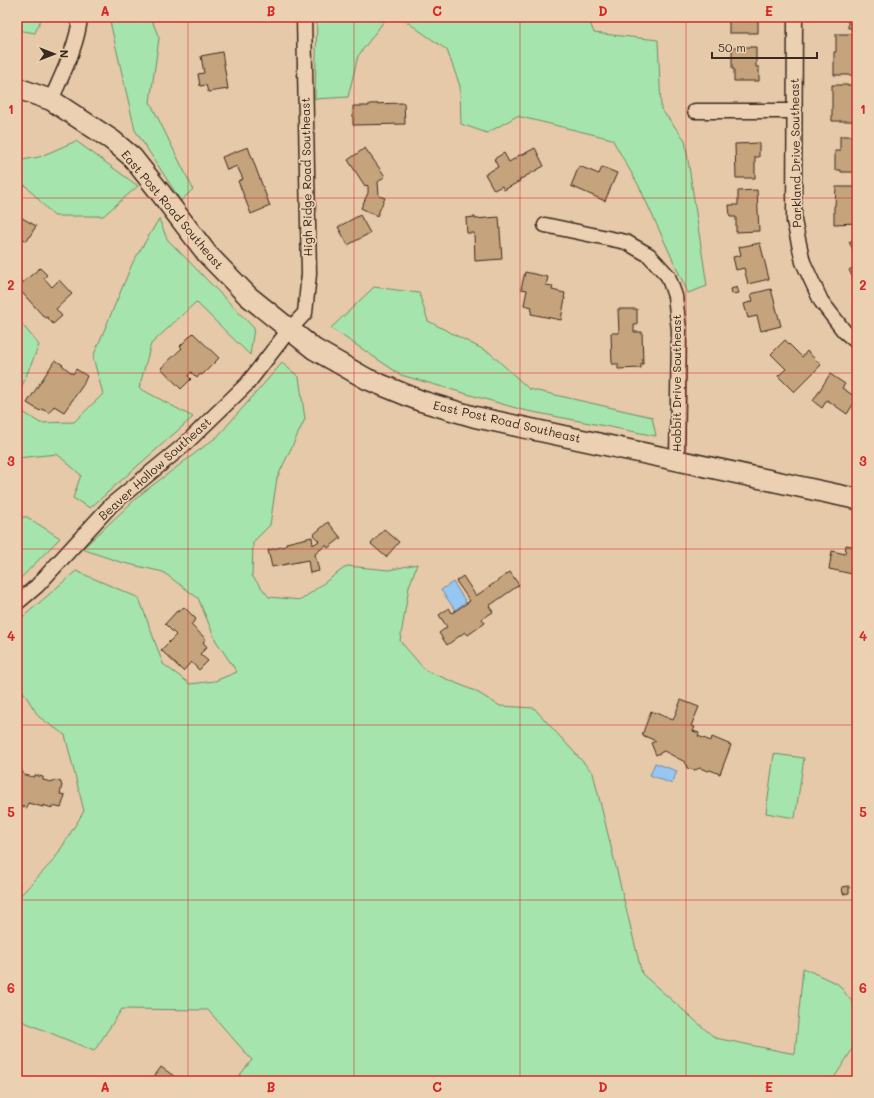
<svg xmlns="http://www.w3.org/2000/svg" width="874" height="1098" font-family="Mali,sans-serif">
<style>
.green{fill:#a5e5ad;stroke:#708866}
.water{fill:#96c6f2;stroke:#72889d}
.building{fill:#c5a37b;stroke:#3b2a1e}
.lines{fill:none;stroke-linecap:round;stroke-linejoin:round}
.street-casing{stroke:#3b2a1e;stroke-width:17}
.secondary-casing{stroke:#3b2a1e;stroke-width:23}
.street{stroke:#ebd0b2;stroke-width:14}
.secondary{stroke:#ebd0b2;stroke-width:20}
.grid{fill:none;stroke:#d62828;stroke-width:1;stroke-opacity:0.55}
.labels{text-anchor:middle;stroke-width:3.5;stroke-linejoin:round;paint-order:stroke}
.street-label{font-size:12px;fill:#3b2a1e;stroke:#ebd0b2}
.neatline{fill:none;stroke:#d62828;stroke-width:1.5}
.grid-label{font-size:13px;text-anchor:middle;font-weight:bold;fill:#d62828}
</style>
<rect width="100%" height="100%" fill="#e6c9a9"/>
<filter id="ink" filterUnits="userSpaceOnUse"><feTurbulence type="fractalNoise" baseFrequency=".025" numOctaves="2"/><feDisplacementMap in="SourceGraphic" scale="8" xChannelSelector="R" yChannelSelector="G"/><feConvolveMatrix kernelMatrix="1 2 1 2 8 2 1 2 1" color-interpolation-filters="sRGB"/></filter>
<g filter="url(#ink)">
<path class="green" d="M17 17H42L35 33 17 30Z
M109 17 151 18 159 38 150 102 193 189 181 201 135 130Z
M317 17H387L358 56 348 97 315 99Z
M400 17H588L594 33 658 40 661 109 685 140 707 286 688 293 639 186 612 139 517 116 487 133 461 124 460 86 447 50Z
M76 141 138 186 103 216H54L25 185 17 186V161L39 157Z
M159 219 167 239 254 328 250 355 196 302 151 344 139 388 193 417 90 508 73 498 81 475 57 454 17 458V408L40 423 74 422 103 394 93 357 133 262Z
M374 287 419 293 428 321 490 353 529 389 652 417 656 436 523 410 401 375 331 328Z
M17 318 39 345 17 398Z
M282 363 299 377 305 419 277 478 270 525 253 542 252 576 269 597 301 600 347 566 389 570 417 564 409 587 400 641 425 670 475 691 500 706 534 708 593 773 642 974 715 1038 795 1054 803 968 838 984 857 1008V1042L832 1081H235L252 1060 208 1010 122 1009 94 1051 17 1019V899L54 860 84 811 65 735 39 717 17 682V622L76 571 139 598 163 664 190 684 215 681 237 672 216 641 198 598 163 572 120 562 82 549 141 494 218 436Z
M17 517H27L60 538 17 582Z
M774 754 804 758 795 818 766 813Z"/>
<path class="water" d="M453 582 466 602 455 610 441 590Z
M655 763 677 771 672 784 650 775Z"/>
<path class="building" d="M729 17H758V33H729Z
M848 17H857V28H848Z
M836 34H857V75H834V52H836Z
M732 47H756V67H759V81H734V69H732Z
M222 52 228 89 208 92 206 85 200 86 198 74 204 73 201 56Z
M832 85H856V121H832Z
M404 103 405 124 353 125V106H369V104Z
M840 136H857V172H841V170H835V151H840Z
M759 143V157H755V178H736L735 144Z
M248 147 270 206 251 214 238 181 243 179 237 166 227 170 222 157Z
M365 148 385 176 378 182 379 196 385 198 377 216 361 208 368 193V186L367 185 365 186 348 160Z
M535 148 544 166 519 180 520 181 504 190 502 186 494 190 485 174 498 167 494 159 504 153 509 162 516 158 519 155H522Z
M579 166 599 174 602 167 617 173 605 201 571 186Z
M836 187H855L857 223 834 224V206H835Z
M757 190 759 231 736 232V217H730L729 205H738V191Z
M17 215 36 226 27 241 17 236Z
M360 215 370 233 348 245 338 227Z
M475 217V219L499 217 502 259 475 261 474 233H467L466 218Z
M857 238V257L849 242Z
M760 243 769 279 748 284 744 268 736 270 733 257 741 255 739 247Z
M857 265V286L849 270Z
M40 268 47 275 44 278 52 287 59 280 72 294 56 309 62 316 53 324 47 317 45 318 17 287Z
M525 272 548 277 546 285 553 286 552 290 565 293 564 298H565L561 320 531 314 532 307 524 305 527 290 521 289Z
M737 287 739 293 732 294 731 289Z
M771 289 781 326 761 331 757 316 748 318 744 304 753 301 751 294Z
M618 309H637V325H634V332H642L643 364H641V368L618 369V364H612L611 333H619Z
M193 333 219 358 202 375 200 374 197 378 191 372 188 376 191 379 181 389 161 368 182 348 180 346Z
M785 340 802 357 807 351 821 365 794 392 778 376 786 369 771 354Z
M55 360 63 365V366L73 374 76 369 87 376 83 385 64 412 54 406 49 413 42 409 40 411 27 403Z
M830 374 845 384 842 388 857 398 847 414 827 400 822 408 813 401Z
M328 522 341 538 328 548 326 545 315 554 319 571 310 573 308 560 272 567 268 550 286 546V543L312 537 313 545 319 541 313 535Z
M384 529 399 542 386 557 371 544Z
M846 545 857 547V575L829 569 832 551 845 554Z
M510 572 519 585 489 606 493 612 482 619 485 623 468 635 465 632 447 645 439 633 447 627 439 615 449 608 452 613 470 601 456 581 463 576 476 596Z
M184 607 196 619 191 625 206 639 203 642 207 647 200 654 208 661 199 670 191 662 183 671 161 650 176 635 165 624 177 611 178 612Z
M681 700 699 707 691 726 695 727 693 731 699 733 698 736 711 741 712 737 731 745 720 774 710 770 708 771 700 768 695 770 687 768 685 762 664 751 656 755 651 743 656 741 642 735 651 711 673 720Z
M17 761 24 775 34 777 35 775 43 777V780L51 782 52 781 54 782 55 780 61 782V784L62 785 60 794 65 795 61 808 52 806V808L43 805V807L28 803 27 808 17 805Z
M849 886V893L843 894 842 887Z
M161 1067 181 1081H145L147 1078 151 1081Z"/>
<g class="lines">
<defs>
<path id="street" d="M795 17 794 221 803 262 821 301 844 331 857 342
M51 100C62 75 78 44 80 17
M695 111H794
M545 225 626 242 649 255 668 276 675 296 679 330 677 461
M17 603 37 586 111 505 183 446 247 384 289 330 305 313 309 274 304 17"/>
<path id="secondary" d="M17 88 51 100 112 140 132 157 159 191 208 255 248 296 314 349 367 379 421 401 475 417 857 499"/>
</defs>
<use href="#street" class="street-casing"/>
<use href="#secondary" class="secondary-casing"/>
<use href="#street" class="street"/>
<use href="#secondary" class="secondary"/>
</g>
</g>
<path class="grid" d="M188 17V1081M354 17V1081M520 17V1081M686 17V1081M17 198H857M17 373H857M17 549H857M17 725H857M17 900H857"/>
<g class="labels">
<g class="street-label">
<text transform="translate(796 153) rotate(-91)" y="4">Parkland Drive Southeast</text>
<text transform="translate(307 177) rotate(-91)" y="4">High Ridge Road Southeast</text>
<text transform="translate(172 210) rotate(50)" y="4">East Post Road Southeast</text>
<text transform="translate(677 383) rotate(-90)" y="4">Hobbit Drive Southeast</text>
<text transform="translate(507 422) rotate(13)" y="4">East Post Road Southeast</text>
<text transform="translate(155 469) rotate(-42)" y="4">Beaver Hollow Southeast</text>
</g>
</g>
<rect width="874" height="1098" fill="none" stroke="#ebd0b2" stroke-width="44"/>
<g transform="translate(54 54) rotate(90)" stroke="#ebd0b2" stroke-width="3" paint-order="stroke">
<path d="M0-3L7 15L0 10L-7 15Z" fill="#3b2a1e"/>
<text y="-6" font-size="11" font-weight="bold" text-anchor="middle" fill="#3b2a1e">N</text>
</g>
<path d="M712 52v6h105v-6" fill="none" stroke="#3b2a1e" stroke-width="2"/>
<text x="718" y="52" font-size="12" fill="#3b2a1e" stroke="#ebd0b2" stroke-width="3" paint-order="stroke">50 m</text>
<rect x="22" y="22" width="830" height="1054" class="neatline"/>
<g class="grid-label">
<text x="105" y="16">A</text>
<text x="271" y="16">B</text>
<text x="437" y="16">C</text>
<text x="603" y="16">D</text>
<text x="769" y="16">E</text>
<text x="11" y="114">1</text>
<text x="863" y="114">1</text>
<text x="11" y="290">2</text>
<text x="863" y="290">2</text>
<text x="11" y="466">3</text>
<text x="863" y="466">3</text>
<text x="11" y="641">4</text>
<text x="863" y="641">4</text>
<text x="11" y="817">5</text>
<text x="863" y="817">5</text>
<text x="11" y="993">6</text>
<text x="863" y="993">6</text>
<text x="105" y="1092">A</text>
<text x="271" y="1092">B</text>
<text x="437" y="1092">C</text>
<text x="603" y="1092">D</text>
<text x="769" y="1092">E</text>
</g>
</svg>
